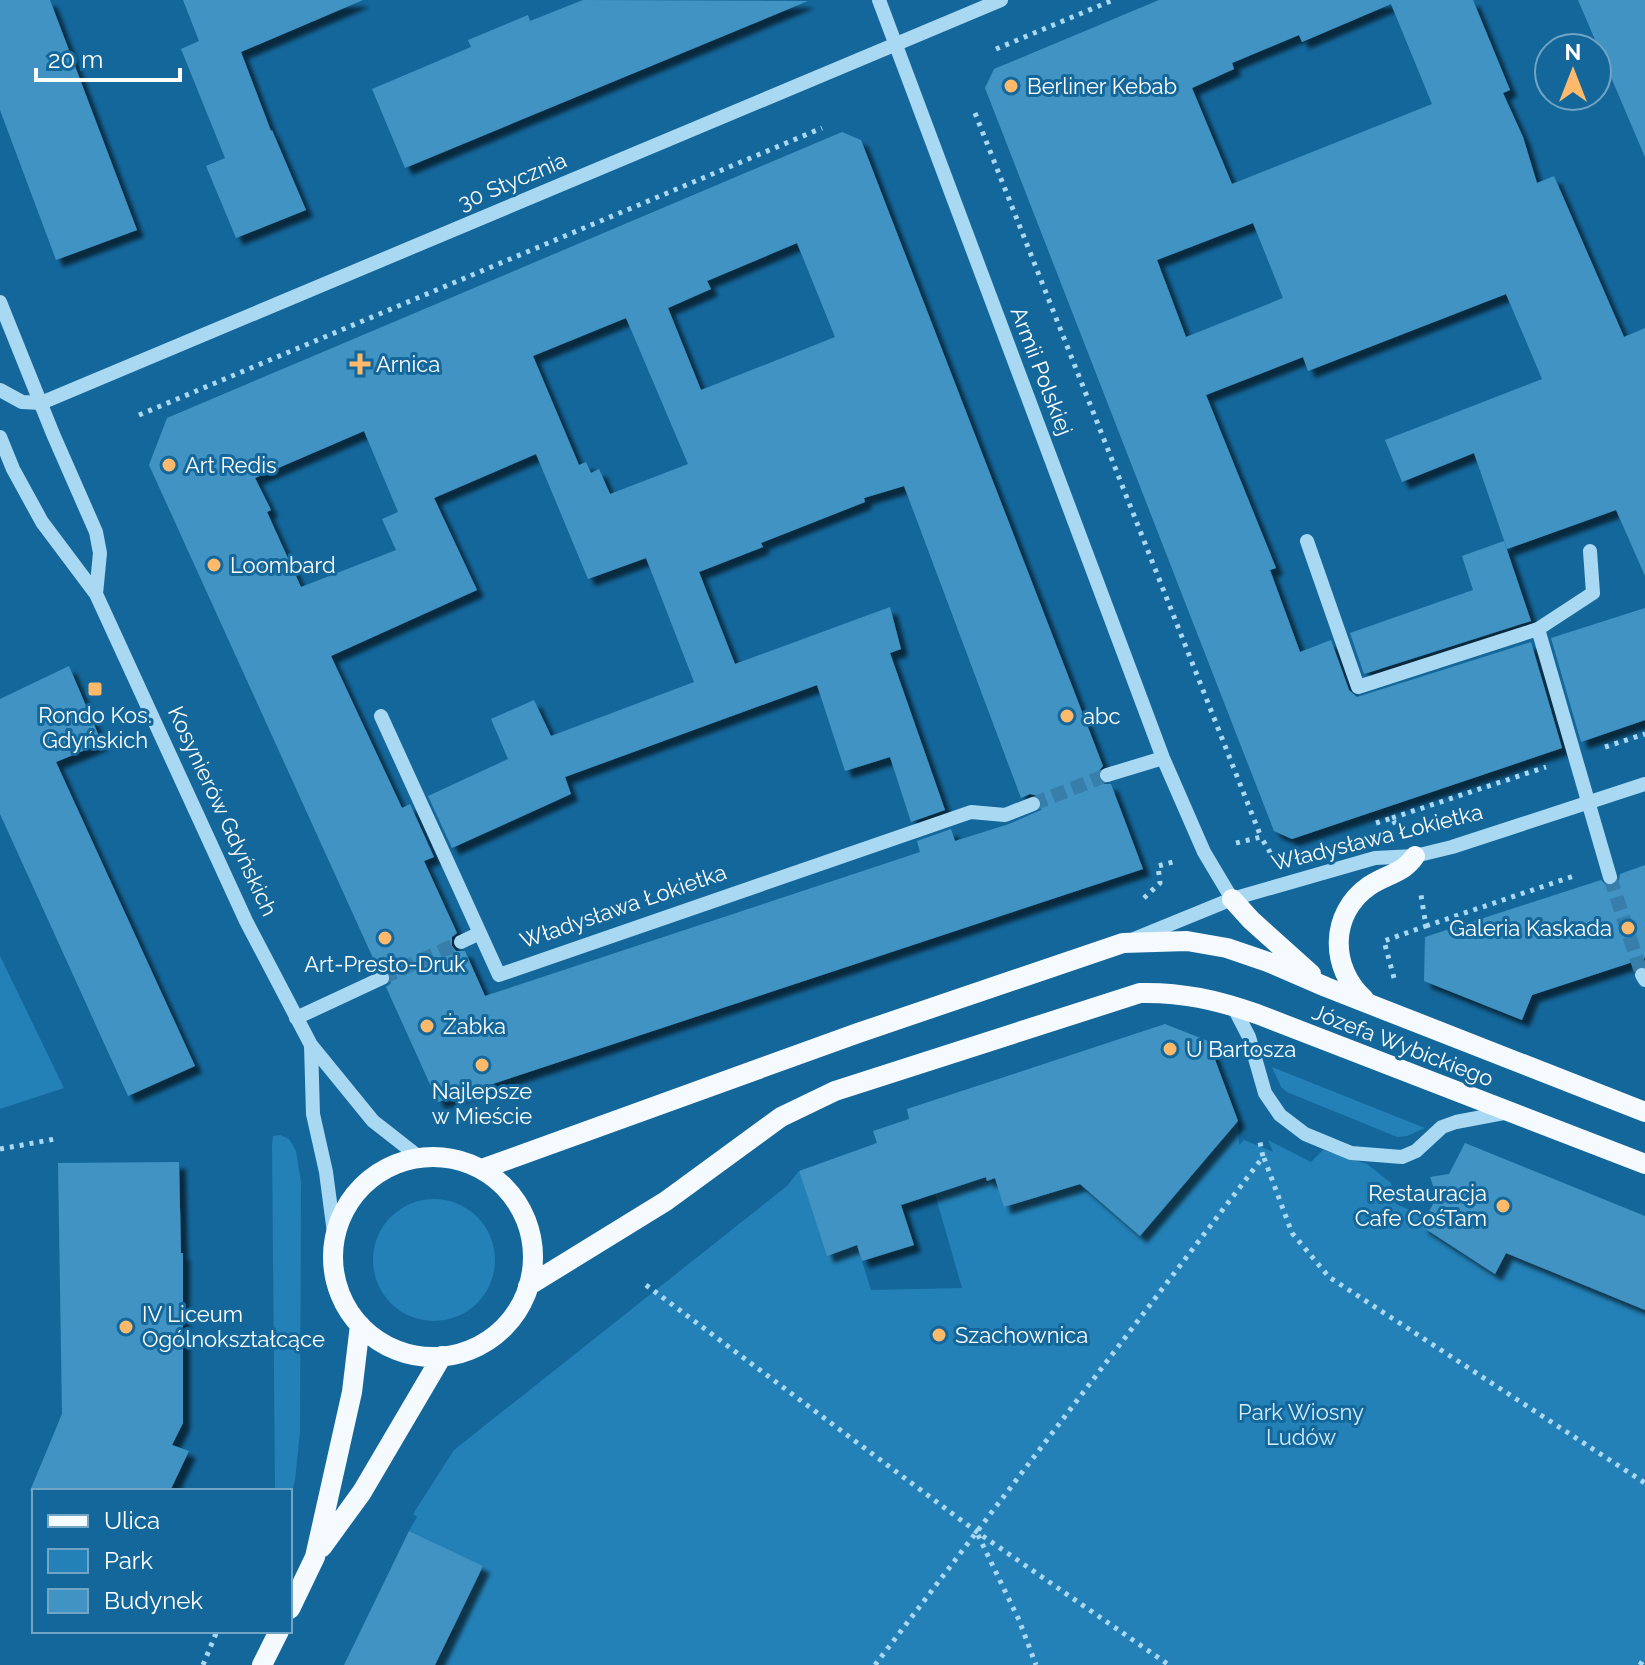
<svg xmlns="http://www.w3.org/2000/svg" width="1645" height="1665" font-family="Raleway,sans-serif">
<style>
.green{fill:#2381b7}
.building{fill:#4193c3;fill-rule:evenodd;filter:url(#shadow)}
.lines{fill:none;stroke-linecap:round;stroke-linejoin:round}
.minor-tunnel{stroke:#377eaa;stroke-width:14;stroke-dasharray:14 7;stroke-linecap:butt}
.path{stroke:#a9d8f3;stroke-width:5;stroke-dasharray:4 6;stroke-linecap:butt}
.minor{stroke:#a9d8f3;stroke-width:14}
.major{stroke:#f5faff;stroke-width:20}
.poi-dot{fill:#ffb96b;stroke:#14679b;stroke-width:3}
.labels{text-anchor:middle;stroke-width:6;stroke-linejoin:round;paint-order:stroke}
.poi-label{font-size:22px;fill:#fff;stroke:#14679b;text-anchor:start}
.street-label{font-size:22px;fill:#fff;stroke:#14679b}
.park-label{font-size:22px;fill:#d1edfd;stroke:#14679b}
</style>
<defs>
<filter id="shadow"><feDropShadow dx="7" dy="7" stdDeviation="2" flood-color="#0009"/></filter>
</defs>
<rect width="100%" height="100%" fill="#14679b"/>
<path class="green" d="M0 956 64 1088 0 1109Z
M1272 1067 1425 1128 1407 1136 1397 1137 1287 1092 1281 1087Z
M1238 1121 1239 1145 1244 1140 1273 1152 1268 1140 1311 1162 1323 1150 1367 1164 1391 1183 1396 1204 1645 1310V1665H435L455 1631 452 1629 483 1567 409 1531 417 1517 413 1514 454 1450 787 1186 799 1171 827 1255 857 1245 871 1290 962 1288 935 1194 986 1177 987 1181 995 1178 1005 1207 1118 1169 1140 1236Z
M280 1135 289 1139 296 1151 301 1182 300 1432 295 1480 290 1499V1491H275L272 1143 273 1136Z
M373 1260a61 61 0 1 1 122 0a61 61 0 1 1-122 0Z"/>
<path class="building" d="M0 0H50L137 230 56 260 0 110Z
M183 0H363L241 52 271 131 272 130 306 210 236 238 206 166 225 158 181 49 199 41Z
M583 0 808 1 405 168 372 89 471 47 468 40 528 15 530 21Z
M1159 0H1473L1510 90 1503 93 1523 137 1537 183 1554 176 1624 337 1645 328V576L1616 510 1507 549 1474 453 1402 482 1385 440 1542 379 1506 294 1308 371 1303 357 1206 395 1276 568 1270 570 1300 652 1331 640 1349 690 1357 697 1531 642 1562 748 1292 839 1274 831 985 88 994 69ZM1391 4 1432 104 1232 184 1192 88 1234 69 1232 63 1299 35 1302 42ZM1253 223 1283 298 1186 337 1157 260Z
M1578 0H1645V157Z
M842 132 861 140 1103 766 1098 772V779L1104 784H1111L1143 869 438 1102 386 987 391 983V975L387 969H378L149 465 167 418ZM797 243 835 337 701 390 668 308 711 289 707 281ZM626 318 688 464 610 494 599 469 591 473 586 462 579 465 533 356ZM364 431 398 512 382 519 396 550 301 587 267 512 271 510 255 478ZM536 454 588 579 646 558 694 682 551 736 534 700 491 719 508 759 428 796 452 848 571 794 565 777 817 685 845 771 890 757 911 822 945 810 890 653 901 649 890 607 735 664 699 572 763 547 761 543 865 502 864 498 904 486 1021 798 1030 794 1039 796 1042 801 1041 810 1009 824 955 841 951 829 917 841 920 852 485 996 465 951H456L452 946V937L457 933 424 861 434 857 410 804 402 808 331 656 477 590 434 498Z
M1504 541 1531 621 1364 674 1350 633 1473 590 1462 556Z
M1645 608V720L1581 742 1551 638Z
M69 666 102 743 56 762 195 1066 128 1096 0 814V699Z
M1645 865V958L1532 995 1522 1020 1424 981 1425 937 1601 880 1607 886H1614L1619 880 1620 874Z
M1165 1024 1208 1041 1238 1121 1140 1236 1080 1184 1004 1207 995 1178 987 1181 986 1177 901 1205 914 1245 862 1261 857 1245 827 1256 799 1171 877 1143 873 1131 909 1119 907 1109Z
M1465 1143 1645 1216V1310L1506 1253 1495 1274 1421 1226 1437 1197 1430 1177 1449 1174Z
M179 1162 181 1253H183V1423L172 1445 189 1451 170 1491H30L62 1414 58 1163Z
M409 1531 483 1566 452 1630 435 1665H344Z"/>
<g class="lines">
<path class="minor-tunnel" d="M1033 804 1107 775
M1610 877 1642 975
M382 978 461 942"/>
<path class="path" d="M996 49 1113 0
M975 113 1261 837
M139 415 822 128
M1605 747 1645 734
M1392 818 1546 767
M1376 823 1392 818 1397 827
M1236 843 1261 837 1271 854
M1144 898 1160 883 1158 866 1173 862
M1426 926 1577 875
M1394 978 1384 941 1426 926 1421 895
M0 1149 55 1139
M1264 1158 1292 1233 1329 1277 1645 1483
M646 1285 977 1532 1169 1665
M978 1535 1019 1620 1036 1665
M203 1665 217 1631
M875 1665 1263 1157 1260 1142
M1640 1665 1645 1657"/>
<path class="minor" d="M879 0 1163 758 1204 852 1232 899
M0 302 53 434 96 532 100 553 96 594
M0 390 22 402 41 403 1001 0
M0 437 13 469 42 522 96 594 246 921 311 1045 373 1121 419 1157
M1307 541 1358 687 1538 629 1610 877
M1538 629 1593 593 1590 551
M381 716 499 975 971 812 1005 815 1033 804
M1107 775 1163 758
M1134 939 1232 899 1375 858 1415 856 1452 847 1645 784
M461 942 480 933
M1642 975 1645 980
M1233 1006 1249 1037 1265 1093 1280 1115 1305 1134 1351 1153 1402 1157 1416 1151 1442 1127 1456 1122 1509 1112
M296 1018 382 978
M311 1045 313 1114 326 1172 334 1233"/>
<path class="major" d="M1232 899 1251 920 1311 974
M1364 999C1330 968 1329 914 1369 886 1386 874 1403 874 1415 856
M333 1257a100 100 0 1 1 200 0a100 100 0 1 1-200 0Z
M482 1169 858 1033 1123 943 1187 941 1227 948 1268 962 1326 987 1645 1112
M528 1286 666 1201 781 1117 835 1091 1140 993C1182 992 1217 1000 1257 1014L1645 1164
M322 1547 362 1492 442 1356
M290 1609 315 1557 352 1392 360 1325
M262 1665 279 1631"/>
</g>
<g class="poi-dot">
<circle cx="1011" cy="86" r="8"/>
<path d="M356 352h8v8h8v8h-8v8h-8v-8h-8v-8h8z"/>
<circle cx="169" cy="465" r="8"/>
<circle cx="214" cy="565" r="8"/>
<rect x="87" y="681" width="16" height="16" rx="4"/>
<circle cx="1067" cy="716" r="8"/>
<circle cx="1628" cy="928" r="8"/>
<circle cx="385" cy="938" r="8"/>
<circle cx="427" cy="1026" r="8"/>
<circle cx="1170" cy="1049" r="8"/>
<circle cx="482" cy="1065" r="8"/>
<circle cx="1503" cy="1206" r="8"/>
<circle cx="126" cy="1327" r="8"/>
<circle cx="939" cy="1335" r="8"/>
</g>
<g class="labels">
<g class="poi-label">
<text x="1027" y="94">Berliner Kebab</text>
<text x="376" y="372">Arnica</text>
<text x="185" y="473">Art Redis</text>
<text x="230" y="573">Loombard</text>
<text x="95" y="723" text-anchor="middle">Rondo Kos.<tspan x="95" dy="25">Gdyńskich</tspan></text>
<text x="1083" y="724">abc</text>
<text x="1612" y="936" text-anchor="end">Galeria Kaskada</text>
<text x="385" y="972" text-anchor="middle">Art-Presto-Druk</text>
<text x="443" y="1034">Żabka</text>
<text x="1186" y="1057">U Bartosza</text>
<text x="482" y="1099" text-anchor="middle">Najlepsze<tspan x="482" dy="25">w Mieście</tspan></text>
<text x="1487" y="1201" text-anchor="end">Restauracja<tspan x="1487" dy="25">Cafe CośTam</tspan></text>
<text x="142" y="1322">IV Liceum<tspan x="142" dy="25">Ogólnokształcące</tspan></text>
<text x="955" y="1343">Szachownica</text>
</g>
<g class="street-label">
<text transform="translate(512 181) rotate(-23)" y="8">30 Stycznia</text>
<text transform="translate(1042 371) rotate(69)" y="8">Armii Polskiej</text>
<text transform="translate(223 811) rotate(65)" y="8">Kosynierów Gdyńskich</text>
<text transform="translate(1377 837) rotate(-14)" y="8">Władysława Łokietka</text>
<text transform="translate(623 906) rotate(-19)" y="8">Władysława Łokietka</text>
<text transform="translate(1403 1045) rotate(21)" y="8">Józefa Wybickiego</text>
</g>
<g class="park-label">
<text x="1301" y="1420">Park Wiosny<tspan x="1301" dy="25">Ludów</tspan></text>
</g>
</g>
<rect x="32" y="1489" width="260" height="144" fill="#14679b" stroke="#72a4c3" stroke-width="2"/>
<rect x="48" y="1515" width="40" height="12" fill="#f5faff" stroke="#72a4c3" stroke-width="2"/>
<text x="104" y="1529" font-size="24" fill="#ffffff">Ulica</text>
<rect x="48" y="1549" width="40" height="24" fill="#2381b7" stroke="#72a4c3" stroke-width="2"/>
<text x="104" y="1569" font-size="24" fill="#ffffff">Park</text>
<rect x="48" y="1589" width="40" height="24" fill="#4193c3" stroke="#72a4c3" stroke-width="2"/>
<text x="104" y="1609" font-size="24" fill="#ffffff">Budynek</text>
<g transform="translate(1573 72)"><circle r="38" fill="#14679b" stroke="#72a4c3" stroke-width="2"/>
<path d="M0-6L14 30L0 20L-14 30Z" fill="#ffb96b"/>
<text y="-12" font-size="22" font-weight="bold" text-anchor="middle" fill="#ffffff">N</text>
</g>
<path d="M36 68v12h144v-12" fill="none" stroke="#ffffff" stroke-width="4"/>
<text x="48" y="68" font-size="24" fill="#ffffff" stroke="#14679b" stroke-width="6" paint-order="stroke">20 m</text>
</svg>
